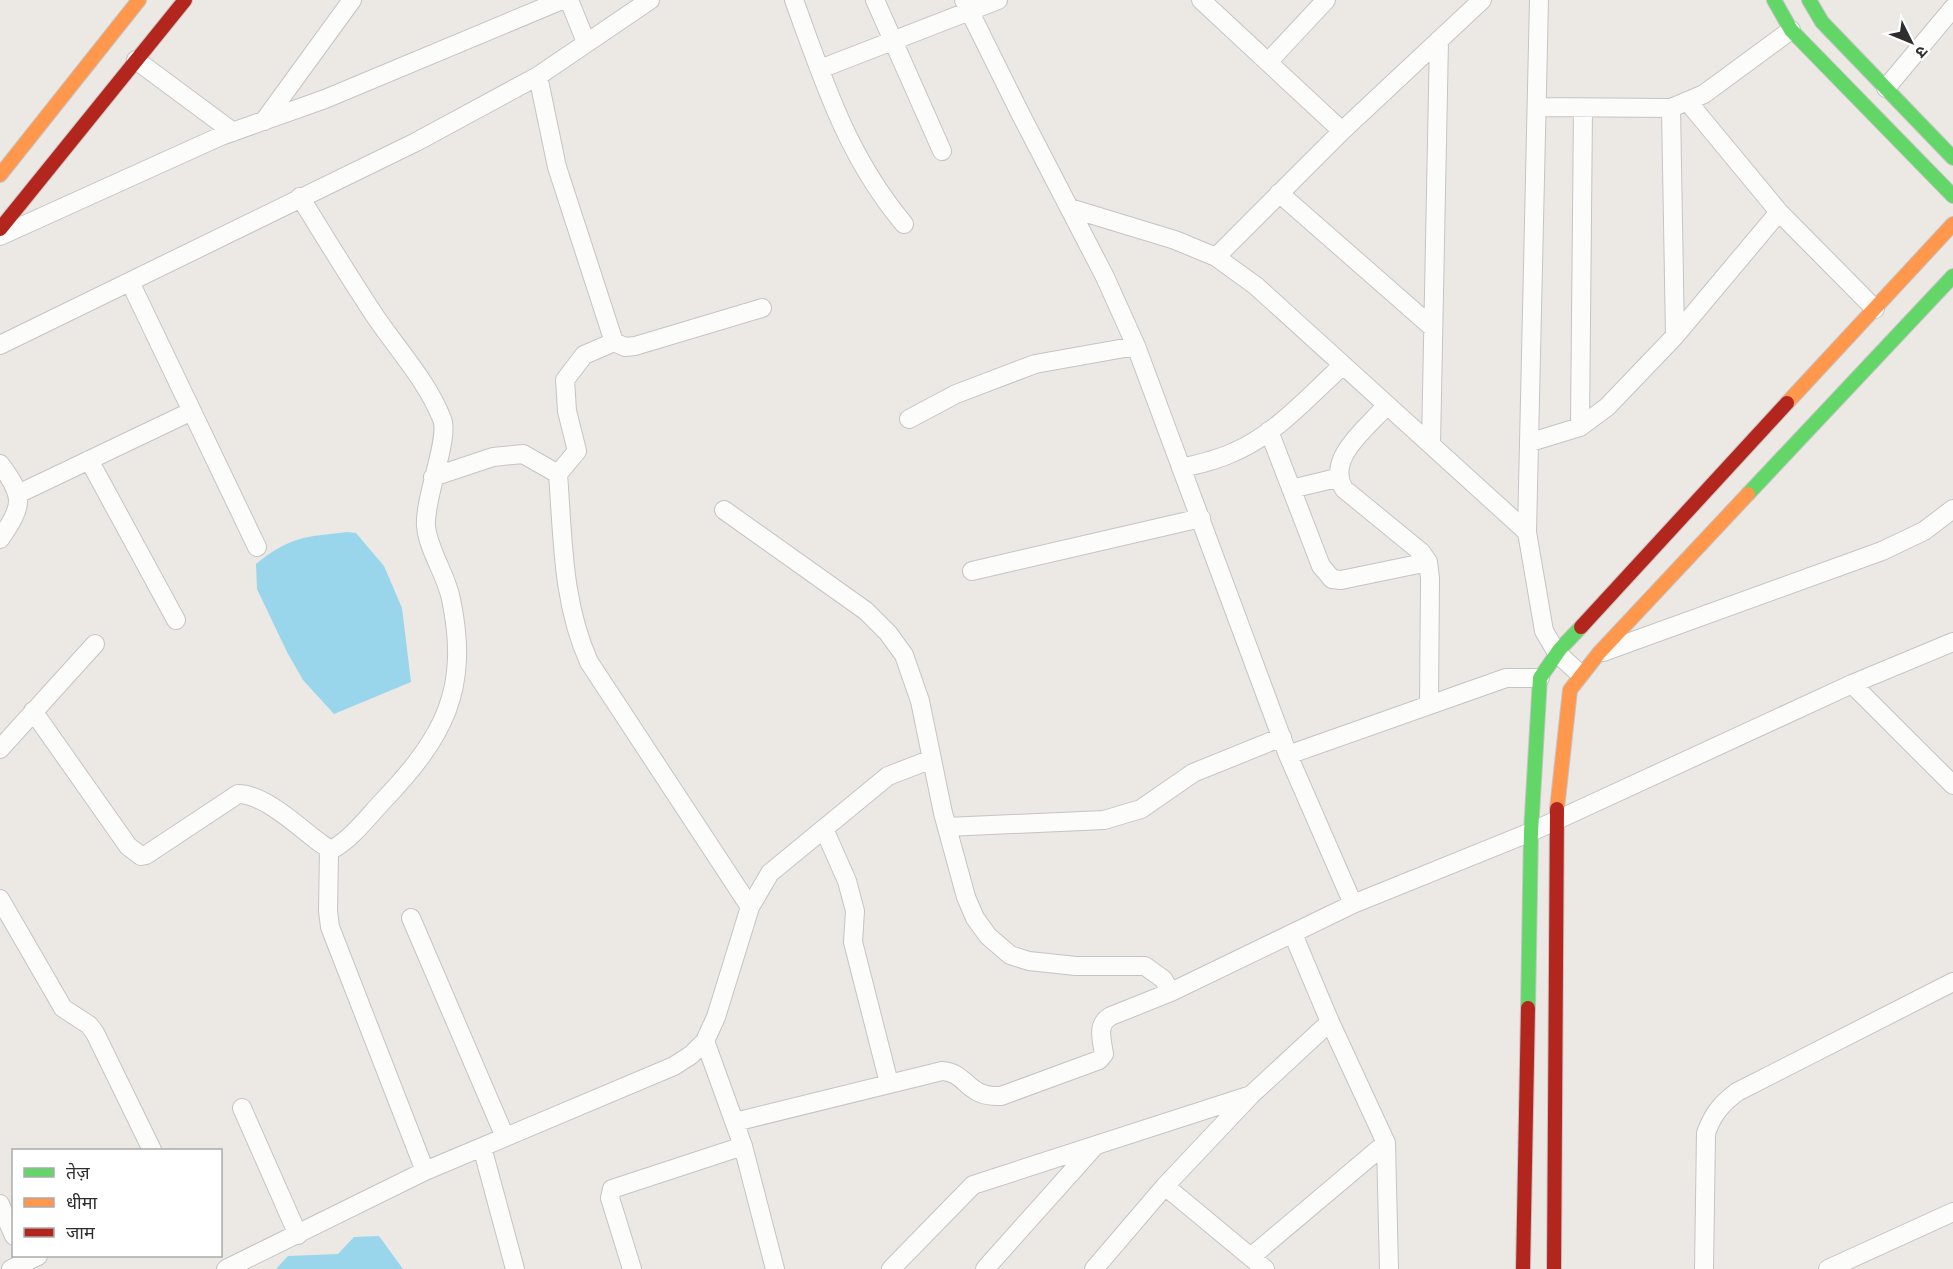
<svg xmlns="http://www.w3.org/2000/svg" width="1953" height="1269" font-family="'PT Sans Narrow','Noto Sans Devanagari',sans-serif">
<style>
.water{fill:#99d6ec}
.lines{fill:none;stroke-linecap:round;stroke-linejoin:round}
.street-casing{stroke:#c5c4c5;stroke-width:20}
.fast-casing{stroke:#c5c4c5;stroke-width:16}
.slow-casing{stroke:#c5c4c5;stroke-width:16}
.jam-casing{stroke:#c5c4c5;stroke-width:16}
.street{stroke:#fcfcfb;stroke-width:18}
.fast{stroke:#63d668;stroke-width:14}
.slow{stroke:#ff974d;stroke-width:14}
.jam{stroke:#b3261e;stroke-width:14}
</style>
<rect width="100%" height="100%" fill="#ece8e4"/>
<path class="water" d="M347 532 356 533 384 566 402 608 411 682 334 714 303 680 287 652 257 589 256 564C291 536 304 537 347 532Z
M379 1236 403 1269H276L288 1256 338 1254 354 1237Z"/>
<g class="lines">
<defs>
<path id="street" d="M569 0 586 42
M794 0C824 82 847 156 904 224
M875 0 942 151
M964 0 1020 113 1105 277 1136 346 1288 755 1353 904
M1201 0 1342 131
M1539 0 1527 532 1544 631 1557 653 1580 674
M136 60 233 132
M1269 61 1326 0
M820 69 998 0
M538 76 557 167 614 342 625 347 635 346 762 308
M1886 88 1953 8
M1688 102 1779 212 1875 309
M1539 107 1671 108 1704 94 1791 30
M1671 108 1675 336
M264 121 352 0
M1279 193 1432 327
M1070 208 1175 240 1216 257 1256 286 1527 532
M0 236 221 136 325 99 562 0
M1216 257 1342 131 1482 0
M130 282 257 547
M614 342 584 355 565 380 567 411 577 451 558 474C563 538 562 602 589 662L750 907
M0 345 416 142 538 76 650 0
M1386 406C1367 428 1325 459 1344 489L1421 552 1428 562 1430 578 1429 704
M909 419 956 394 1035 364 1136 346
M1580 427 1583 109
M1269 431 1321 566 1332 579 1341 580 1428 562
M1531 442 1580 427 1607 407 1675 336 1779 212
M1431 444 1439 40
M89 460 176 620
M0 464C25 497 23 506 0 539
M1181 468C1199 464 1217 460 1234 452 1276 434 1309 396 1342 366
M433 477 493 457 523 454 558 474
M1291 489 1337 478
M18 494 192 411
M724 510 866 611 888 633 904 655 920 701 943 813 966 897 975 918 988 936 1010 955 1029 961 1076 966H1145L1163 979 1171 992
M972 571 1201 518
M1603 652 1882 551 1924 531 1953 509
M1852 684 1953 785
M33 711 128 846 141 856 146 855 238 794C273 794 322 852 333 849 352 838 367 818 382 802 444 737 470 690 451 599 446 574 428 550 426 526 424 498 450 438 442 419 427 381 398 350 375 316 349 277 325 237 300 197
M0 749 95 644
M1288 755 1506 678H1540
M947 827 1104 820 1141 809 1193 773 1282 737
M824 829 847 881 855 911 853 942 889 1083
M329 851 328 911 330 927 425 1171
M0 899 63 1008 89 1025 95 1033 152 1150
M411 918 505 1137
M1293 934 1330 1022 1386 1143 1389 1269
M705 1041 743 1146 775 1269
M242 1108 298 1235
M735 1122 942 1071C967 1072 966 1098 1001 1096L1099 1060 1104 1054C1102 1040 1096 1024 1111 1016L1171 992 1353 904 1531 832 1852 684 1953 642
M482 1147 515 1269
M1165 1186 1265 1269
M0 1204 14 1236
M1252 1256 1386 1143
M11 1269 38 1256
M226 1269 425 1171 674 1066 691 1055 705 1041 716 1017 750 907 770 873 888 776 932 759
M632 1269 610 1198 612 1189 743 1146
M891 1269 973 1185 1251 1095
M985 1269 1094 1147
M1094 1269 1165 1186 1251 1095 1330 1022
M1704 1269 1706 1133C1713 1114 1721 1104 1737 1092L1953 982
M1828 1269 1953 1212"/>
<path id="fast" d="M1774 0 1791 30 1953 196
M1809 0 1822 22 1953 158
M1748 494 1953 276
M1528 1008 1531 832 1540 678 1560 649 1581 627"/>
<path id="slow" d="M0 175 139 0
M1787 403 1953 224
M1557 809 1570 690 1599 653 1748 494"/>
<path id="jam" d="M0 229 185 0
M1581 627 1787 403
M1523 1269 1528 1008
M1554 1269 1557 809"/>
</defs>
<use href="#street" class="street-casing"/>
<use href="#fast" class="fast-casing"/>
<use href="#slow" class="slow-casing"/>
<use href="#jam" class="jam-casing"/>
<use href="#street" class="street"/>
<use href="#fast" class="fast"/>
<use href="#slow" class="slow"/>
<use href="#jam" class="jam"/>
</g>
<rect x="12" y="1149" width="210" height="108" fill="#ffffff" stroke="#ababab" stroke-width="1.5"/>
<rect x="24" y="1168" width="30" height="9" fill="#63d668" stroke="#ababab" stroke-width="1.5"/>
<text x="66" y="1179" font-size="18" fill="#2e2e2e">तेज़</text>
<rect x="24" y="1198" width="30" height="9" fill="#ff974d" stroke="#ababab" stroke-width="1.5"/>
<text x="66" y="1209" font-size="18" fill="#2e2e2e">धीमा</text>
<rect x="24" y="1228" width="30" height="9" fill="#b3261e" stroke="#ababab" stroke-width="1.5"/>
<text x="66" y="1239" font-size="18" fill="#2e2e2e">जाम</text>
<g transform="translate(1911 42) rotate(133)" stroke="#ffffff" stroke-width="4.5" paint-order="stroke">
<path d="M0-4.5L10 22L0 15L-10 22Z" fill="#2e2e2e"/>
<text y="-9" font-size="16" font-weight="bold" text-anchor="middle" fill="#2e2e2e">उ</text>
</g>
</svg>
